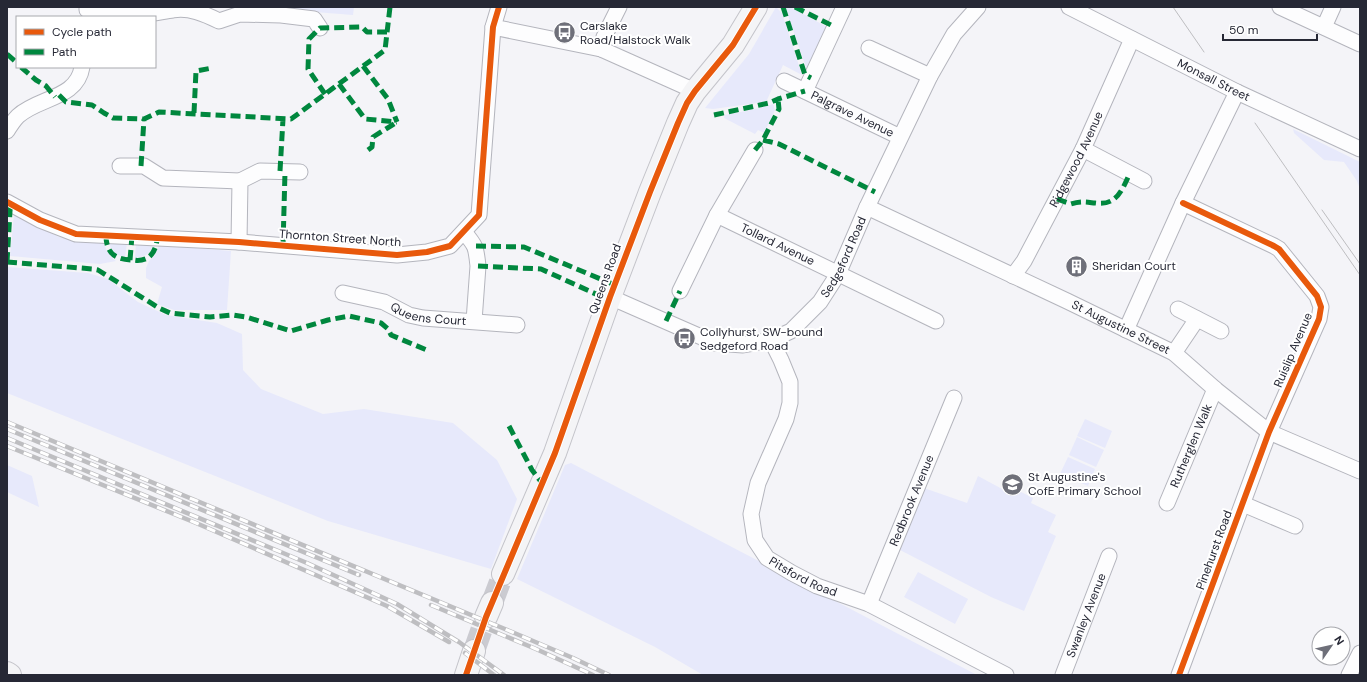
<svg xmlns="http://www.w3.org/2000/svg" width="1367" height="682" font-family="'DM Sans',sans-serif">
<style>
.green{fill:#e7e9fb}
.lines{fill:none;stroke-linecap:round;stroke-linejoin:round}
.trunk-tunnel{stroke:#cbcbd1;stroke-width:22;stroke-dasharray:22 11;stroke-linecap:butt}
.minor-casing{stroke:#b4b5bd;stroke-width:17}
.trunk-casing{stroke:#c4c4ca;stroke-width:24}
.minor{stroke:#fdfdfe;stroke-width:15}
.trunk{stroke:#f4f4f6;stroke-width:22}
.tram{stroke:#bebec1;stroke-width:1}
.rail-casing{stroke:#bebec1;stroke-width:4.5}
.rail{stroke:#fff;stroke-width:3;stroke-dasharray:9;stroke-linecap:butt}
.quiet{stroke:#00873e;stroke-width:5;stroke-dasharray:10 5;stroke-linecap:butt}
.cycleway-casing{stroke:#fff;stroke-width:8}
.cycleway{stroke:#e8590c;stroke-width:6}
.labels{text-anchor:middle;stroke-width:4;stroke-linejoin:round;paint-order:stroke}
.poi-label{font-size:12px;fill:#262835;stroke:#fff;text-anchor:start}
.street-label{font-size:12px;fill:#262835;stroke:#fff}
</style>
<rect width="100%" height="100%" fill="#f4f4f8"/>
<path class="green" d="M250 7H354L353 15Z
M776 7 782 13 802 75 783 65 767 100 764 102 713 109 705 108 749 54Z
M785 7H790L829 28 808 73Z
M773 104 775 110 764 133 758 130 755 134 724 118 725 115C741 111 757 110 773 104Z
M1293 129 1360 162V189L1357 181 1344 162 1324 160 1294 133Z
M14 214 59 237 103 241C106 250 109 256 116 261L100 264 10 256Z
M109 241 127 243 125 257C116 255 110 251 109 241Z
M136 243 153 245C151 254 144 257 135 258Z
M159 245 231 251 227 310H174L157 304 162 287 146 278V268L149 261 155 255Z
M7 267 88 273 108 279 138 302 166 315 217 323 242 334 243 370 261 389 323 414 364 409 453 423 497 460 517 499 491 569 328 521 7 393Z
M1085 419 1112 431 1105 448 1077 436Z
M1077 437 1104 450 1096 467 1069 455Z
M1068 457 1095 469 1088 486 1060 474Z
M571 463 977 675H703L655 647 517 579 565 465Z
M7 465 32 476 39 507 7 492Z
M978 476 1004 490 1007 485 1033 498 1031 503 1056 515 1048 532 1056 536 1024 611 991 597 900 550 924 488 967 503Z
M918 572 968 599 955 624 904 597Z"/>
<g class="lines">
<path class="trunk-tunnel" d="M492 603 503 574
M474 651 486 617"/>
<defs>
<g id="minor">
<path d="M87 7V10L145 14C155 14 164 11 173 10 189 7 205 14 219 21L240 14 281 15 314 19 320 28"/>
<path id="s1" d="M1069 7 1237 92 1360 149"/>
<path d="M1280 7 1360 44"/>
<path d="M493 27 601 49 695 91"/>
<path d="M1324 27 1333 7"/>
<path d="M869 48 930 76"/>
<path d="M601 49 604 37 619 7"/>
<path id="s2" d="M784 81 900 137"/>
<path d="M805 91 844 7"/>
<path d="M7 131C10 126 14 120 18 116 39 97 77 99 82 67"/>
<path d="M1083 149 1144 181"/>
<path d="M120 166H144L163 178 240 181"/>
<path d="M7 202 40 220 76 234 239 242 397 255 427 252 450 246 479 215 493 27 499 7"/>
<path id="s3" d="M867 207 1067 301 1174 353 1215 389 1269 432 1360 471"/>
<path d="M717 215 755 150"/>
<path d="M464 232C476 246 476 247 478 266L474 321"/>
<path d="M239 242 240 181 260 171 300 172"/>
<path id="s4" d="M1013 276 1024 261 1083 149 1132 39"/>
<path id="s5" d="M680 291 717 215 936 321"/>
<path id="s6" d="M343 293 384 302 409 315 423 318 517 325"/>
<path id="s7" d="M610 297 715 343 743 345 771 340 791 331 820 302 838 274 867 207 930 76 954 34 978 7"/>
<path d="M1178 309 1221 331"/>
<path d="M1126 330 1183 203 1237 92"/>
<path id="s8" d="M771 340 781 360 790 382V403L786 419 758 483 751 514 755 540 767 558 792 573 817 586 869 604 1006 675"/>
<path d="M1174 353 1197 319"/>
<path id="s9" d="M1167 503 1215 389"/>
<path d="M1243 504 1295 526"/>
<path id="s10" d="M869 604 954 398"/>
<path id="s11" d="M1063 675 1109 556"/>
<path d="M1179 675 1269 432 1319 319 1321 307 1317 296 1279 249 1274 246 1183 203"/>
<path d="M1349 675 1360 653"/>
</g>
<path id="trunk" d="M503 574 555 453 610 297 650 192 678 123 687 103 695 91 733 45 756 7
M486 617 492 603
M7 673 10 675
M466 675 474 651"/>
</defs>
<use href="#minor" class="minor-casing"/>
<use href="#trunk" class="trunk-casing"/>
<use href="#minor" class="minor"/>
<use href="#trunk" class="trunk"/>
<path class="tram" d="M1173 7 1204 52
M1255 123 1360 275
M1322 210 1360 264"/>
<defs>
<path id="rail" d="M7 422 512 632 573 658 609 675
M7 429 359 575
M7 438 307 563 397 604 459 642 504 675
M7 446 196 523 387 606 449 642
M431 605 536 649 593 675
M465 653 494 675"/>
</defs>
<use href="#rail" class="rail-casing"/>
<use href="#rail" class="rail"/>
<path class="quiet" d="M783 7 805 75 811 78
M795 7 835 27
M7 54 17 63
M363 66 388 99 397 122
M21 67 36 80 46 86 55 97
M339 84 365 119 397 122
M325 94 308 69 309 39 320 28 362 27 367 32H387
M59 95 66 102 92 105 104 113 113 118 144 119 159 112 291 119 385 50 390 7
M194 113 196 71 212 68
M714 115 769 103 778 99 805 91
M763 140 779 144 875 192
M368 150 372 147 373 137 397 122
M755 150 763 140 779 109 778 99
M141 166 144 119
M280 171 283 119
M1057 199 1071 204C1081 201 1085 202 1095 203 1117 206 1122 190 1130 173
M106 235C106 254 116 260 134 260 138 261 145 260 149 257 154 253 157 245 157 238
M283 246 285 172
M476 246 524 247 615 285
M130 260 132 236
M7 262 93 269 98 270 159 308 170 313 210 317 233 315 246 317 291 331 328 320 349 316 381 323 388 329 391 335 429 351
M7 262 10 211 11 204
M478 266 541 269 609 300
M666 321 680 291
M509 426 532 470 542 483"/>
<defs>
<path id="cycleway" d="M7 202 40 220 76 234 239 242 397 255 427 252 450 246 479 215 493 27 499 7
M466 675 486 617 555 453 610 297 650 192 678 123 687 103 695 91 733 45 756 7
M1179 675 1269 432 1319 319 1321 307 1317 296 1279 249 1274 246 1183 203"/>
</defs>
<use href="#cycleway" class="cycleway-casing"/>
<use href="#cycleway" class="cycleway"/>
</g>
<defs>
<symbol id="bus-disc" viewBox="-11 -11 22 22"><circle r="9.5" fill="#6e6f79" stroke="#fff"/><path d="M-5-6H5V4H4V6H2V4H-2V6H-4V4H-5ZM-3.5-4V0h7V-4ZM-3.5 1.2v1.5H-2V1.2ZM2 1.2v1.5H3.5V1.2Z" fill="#fff"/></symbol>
<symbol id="building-disc" viewBox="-11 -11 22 22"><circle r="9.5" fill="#6e6f79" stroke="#fff"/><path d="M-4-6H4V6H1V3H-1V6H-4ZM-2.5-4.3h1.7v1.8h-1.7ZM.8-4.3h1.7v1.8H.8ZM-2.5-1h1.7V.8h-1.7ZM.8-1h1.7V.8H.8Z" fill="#fff"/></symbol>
<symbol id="school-disc" viewBox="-11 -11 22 22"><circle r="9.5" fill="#6e6f79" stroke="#fff"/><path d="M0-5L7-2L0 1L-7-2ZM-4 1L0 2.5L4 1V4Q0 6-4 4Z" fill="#fff"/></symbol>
</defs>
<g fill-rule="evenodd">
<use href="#bus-disc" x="552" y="20" width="25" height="25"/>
<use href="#building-disc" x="1064" y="254" width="25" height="25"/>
<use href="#bus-disc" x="672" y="326" width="25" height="25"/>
<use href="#school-disc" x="1000" y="472" width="25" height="25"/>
</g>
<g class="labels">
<g class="poi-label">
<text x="580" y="30">Carslake<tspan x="580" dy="14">Road/Halstock Walk</tspan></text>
<text x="1092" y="270">Sheridan Court</text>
<text x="700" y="336">Collyhurst, SW-bound<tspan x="700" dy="14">Sedgeford Road</tspan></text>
<text x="1028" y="481">St Augustine's<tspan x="1028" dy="14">CofE Primary School</tspan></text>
</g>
<g class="street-label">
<text dy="4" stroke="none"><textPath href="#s1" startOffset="162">Monsall Street</textPath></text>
<text dy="4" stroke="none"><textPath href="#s2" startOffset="76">Palgrave Avenue</textPath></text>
<text dy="4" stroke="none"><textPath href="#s4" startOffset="133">Ridgewood Avenue</textPath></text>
<text transform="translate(340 238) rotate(4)" y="4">Thornton Street North</text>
<text dy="4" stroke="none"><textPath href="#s5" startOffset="152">Tollard Avenue</textPath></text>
<text dy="4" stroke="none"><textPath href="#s7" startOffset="285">Sedgeford Road</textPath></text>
<text transform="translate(605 279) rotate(-70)" y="4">Queens Road</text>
<text dy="4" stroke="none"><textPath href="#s6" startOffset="89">Queens Court</textPath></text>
<text dy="4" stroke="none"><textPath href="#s3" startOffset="281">St Augustine Street</textPath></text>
<text transform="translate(1293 350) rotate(-67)" y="4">Ruislip Avenue</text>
<text dy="4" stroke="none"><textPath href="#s9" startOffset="62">Rutherglen Walk</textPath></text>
<text dy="4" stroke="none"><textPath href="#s10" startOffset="112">Redbrook Avenue</textPath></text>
<text transform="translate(1214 550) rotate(-70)" y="4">Pinehurst Road</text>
<text dy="4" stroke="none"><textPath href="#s8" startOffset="274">Pitsford Road</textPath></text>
<text dy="4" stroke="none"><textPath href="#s11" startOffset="64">Swanley Avenue</textPath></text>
</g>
</g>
<rect width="1367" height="682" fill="none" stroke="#262835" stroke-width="16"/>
<rect x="16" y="16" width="140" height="52" fill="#ffffff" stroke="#a8a9ae"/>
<rect x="24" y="29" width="20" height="6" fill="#e8590c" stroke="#a8a9ae"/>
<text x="52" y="36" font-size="12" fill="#262835">Cycle path</text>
<rect x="24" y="49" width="20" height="6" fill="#00873e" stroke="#a8a9ae"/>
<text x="52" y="56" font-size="12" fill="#262835">Path</text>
<g transform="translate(1331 646) rotate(56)"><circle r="19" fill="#ffffff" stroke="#a8a9ae"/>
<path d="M0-3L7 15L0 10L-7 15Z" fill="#6e6f79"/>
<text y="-6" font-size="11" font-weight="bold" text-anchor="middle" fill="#262835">N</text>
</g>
<path d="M1223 34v6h94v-6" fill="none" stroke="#262835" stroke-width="2"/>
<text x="1229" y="34" font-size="12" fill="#262835" stroke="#ffffff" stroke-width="3" paint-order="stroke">50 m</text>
</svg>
